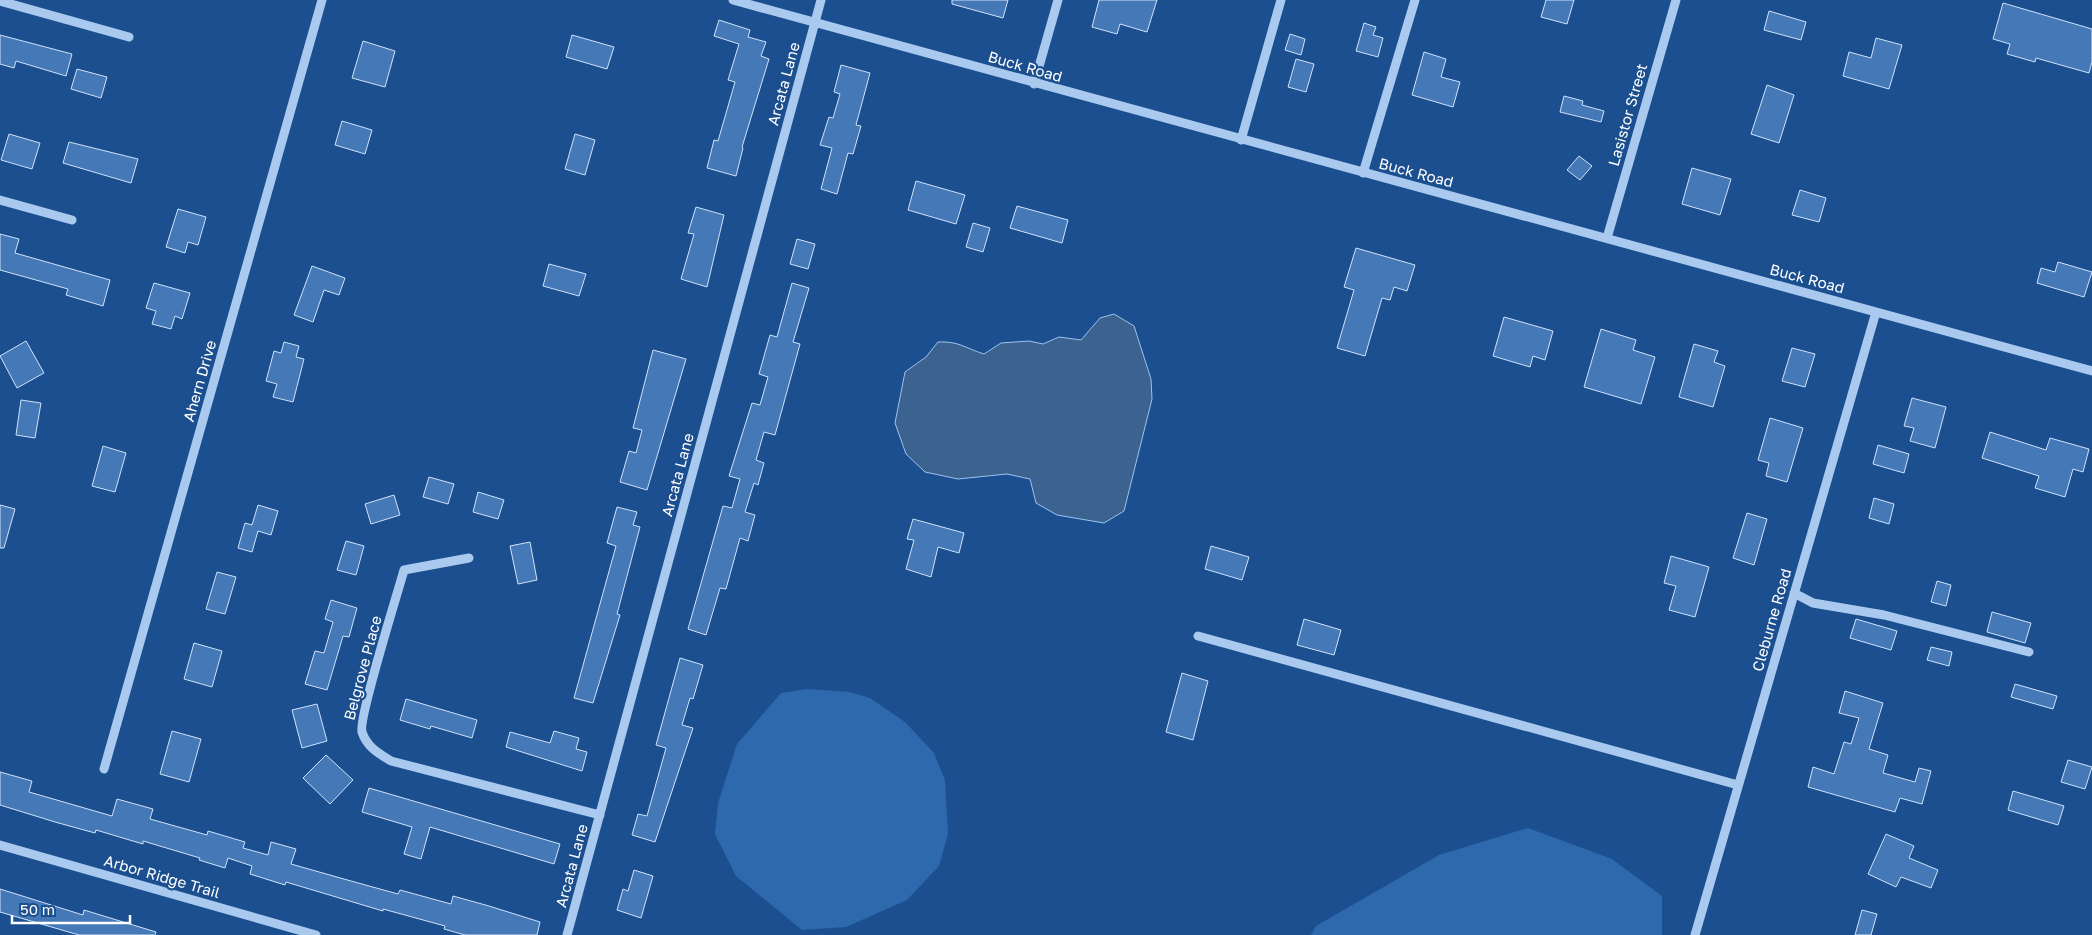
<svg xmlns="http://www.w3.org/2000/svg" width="2092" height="935" font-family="'Golos Text',sans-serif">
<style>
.green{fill:#2e69ad}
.water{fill:#3c6290;stroke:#9cc4f0}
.building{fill:#4478b7;stroke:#cfe3fa}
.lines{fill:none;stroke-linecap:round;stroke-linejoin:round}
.minor{stroke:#a9c9ee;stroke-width:9}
.labels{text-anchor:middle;stroke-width:4.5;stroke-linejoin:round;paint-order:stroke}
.street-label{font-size:15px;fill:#fff;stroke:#1b4f8f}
</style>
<rect width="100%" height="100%" fill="#1b4f8f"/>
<path class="green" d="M808 689 850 692 870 698 905 722 934 753 945 780 948 834 939 866 907 900 846 927 802 930 736 876 715 834 718 803 737 744 781 693Z
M1528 828 1612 859 1662 896V935H1311L1316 926 1439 855Z"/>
<path class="water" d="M1114 314 1134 326 1151 379 1152 399 1124 511 1104 523 1057 515 1036 503 1030 479 1007 474 958 479 925 472 906 454 895 423 905 372 926 357 938 342C959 341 965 348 984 354L1001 343 1029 341 1043 344 1059 337 1081 340 1100 318Z"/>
<path class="building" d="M952 0H1008L1003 18 952 4Z
M1099 0H1157L1147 32 1120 24 1117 34 1092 27Z
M1546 0H1574L1567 24 1541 17Z
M2003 3 2092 29V62L2089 73 2036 58 2035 62 2007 54 2010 44 1993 39Z
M1769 11 1806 22 1801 40 1764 30Z
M719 20 750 30 748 37 766 42 761 56 769 59 742 147 743 148 736 176 707 168 714 140 718 141 735 82 728 80 739 44 714 36Z
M1364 23 1376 27 1373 35 1383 38 1378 57 1356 51Z
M1290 34 1305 39 1301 55 1285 50Z
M0 35 72 54 66 76 16 61 14 68 0 64Z
M572 35 614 47 607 69 566 57Z
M1876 38 1902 45 1889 89 1843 76 1849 52 1871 58Z
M363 41 395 51 385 87 352 78Z
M1424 52 1446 59 1441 77 1460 82 1453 107 1412 95Z
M1296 59 1314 64 1306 92 1288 87Z
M841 65 870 73 856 125 861 126 853 154 848 153 837 194 821 189 832 148 820 145 829 117 833 118 840 94 834 92Z
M77 69 107 77 101 98 71 89Z
M1767 85 1794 95 1779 143 1751 134Z
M1564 96 1583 101 1582 105 1604 111 1601 122 1560 112Z
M342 121 372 130 365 154 335 145Z
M9 134 40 143 32 169 1 160Z
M575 134 595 140 585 175 565 169Z
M69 142 138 159 131 183 63 163Z
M1579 156 1592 166 1580 180 1567 170Z
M1692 168 1731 179 1720 215 1682 204Z
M916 181 965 195 956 224 908 210Z
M1800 190 1826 198 1819 222 1792 215Z
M1017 206 1068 220 1062 243 1010 228Z
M696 207 724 215 707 287 681 279 694 234 688 233Z
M178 209 206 217 198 245 188 242 185 253 166 247Z
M973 223 990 228 983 252 966 247Z
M0 234 19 239 15 253 110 280 103 306 66 295 68 289 0 270Z
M797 239 815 244 808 269 790 264Z
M1356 248 1415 265 1407 291 1394 287 1390 300 1382 298 1365 356 1337 348 1354 290 1344 287Z
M2058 262 2092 272 2084 297 2037 283 2041 268 2055 272Z
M549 264 586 274 579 296 543 286Z
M312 266 345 278 339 295 324 290 313 322 294 315Z
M154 283 190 293 182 319 175 316 171 329 152 324 156 311 146 308Z
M792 283 809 288 793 342 800 344 775 435 764 432 756 460 764 463 758 485 754 483 745 512 755 515 748 541 740 538 726 589 720 588 706 635 688 629 723 506 732 508 740 479 729 476 752 403 760 405 768 377 759 374 770 335 777 337Z
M1504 317 1553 331 1545 360 1533 356 1530 367 1493 356Z
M1601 329 1636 340 1633 350 1655 357 1641 404 1584 387Z
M26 341 44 373 17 388 0 356Z
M284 342 299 346 296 357 304 359 293 402 273 397 277 384 266 381 274 351 281 353Z
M1694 344 1718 351 1714 362 1725 366 1713 407 1679 397Z
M1792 348 1815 354 1805 387 1782 381Z
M653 350 686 359 647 490 620 482 629 451 636 453 642 430 633 428Z
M1912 398 1946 407 1935 448 1910 441 1914 428 1904 426Z
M21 400 41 403 35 438 16 435Z
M1770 418 1803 428 1787 482 1766 476 1769 463 1758 460Z
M1990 432 2046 450 2050 438 2089 449 2083 472 2073 469 2065 497 2035 488 2039 476 1982 458Z
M1878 445 1909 454 1904 473 1873 464Z
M103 446 126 453 115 492 92 486Z
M429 477 454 484 448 504 423 497Z
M478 492 504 500 498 519 473 512Z
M394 495 400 515 371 524 365 504Z
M1874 498 1894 504 1889 524 1869 518Z
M0 505 15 509 4 548H0Z
M258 505 278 511 271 535 258 531 252 552 238 548 245 523 252 525Z
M617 507 637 512 633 525 640 527 617 614 620 615 593 703 574 698 616 546 607 543Z
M1747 513 1767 519 1754 565 1733 558Z
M913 519 964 533 959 553 938 547 931 577 906 569 914 540 907 539Z
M346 541 364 546 356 575 337 570Z
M530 542 537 580 518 584 510 546Z
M1211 546 1249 557 1242 580 1205 569Z
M1671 556 1709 567 1695 617 1669 610 1676 586 1664 583Z
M217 572 236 577 225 614 206 609Z
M1937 581 1951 585 1946 606 1931 602Z
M331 600 357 608 349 637 343 636 327 690 305 684 315 651 324 653 333 622 325 619Z
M1992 612 2031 623 2025 643 1987 632Z
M1304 619 1341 630 1334 655 1297 645Z
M1856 619 1897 631 1891 650 1850 638Z
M194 643 222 651 212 687 184 679Z
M1931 647 1952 652 1949 666 1927 660Z
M680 658 703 665 693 699 690 698 682 725 693 728 655 842 632 835 638 814 647 816 666 748 656 745Z
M1182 673 1208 681 1193 740 1166 732Z
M2015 684 2057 696 2053 709 2011 697Z
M1845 691 1883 703 1869 749 1888 755 1883 773 1915 782 1919 768 1931 771 1922 804 1900 798 1895 812 1808 787 1813 767 1834 774 1844 742 1851 744 1859 718 1839 713Z
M406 699 477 720 472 738 431 726 430 729 400 720Z
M317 704 327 741 302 748 292 710Z
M172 731 201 739 189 782 160 774Z
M554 731 579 738 576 749 587 752 582 771 506 747 510 732 550 743Z
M326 755 353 780 330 804 303 778Z
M2068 760 2092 767 2085 789 2061 782Z
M0 772 32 781 29 792 112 816 117 799 153 809 150 819 207 835 208 831 245 842 243 848 268 855 271 842 296 849 291 864 351 881 398 894 400 890 451 904 453 896 489 906 540 922 537 935H465L444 929 445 926 383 909V911L286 882 285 885 250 874 252 866 228 858 225 868 199 860 200 858 143 841V844L96 830 95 833 55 822 0 805Z
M369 788 560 844 554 864 430 827 421 859 404 854 412 827 362 812Z
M2013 791 2064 806 2058 825 2008 810Z
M1886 834 1914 846 1909 858 1938 870 1931 888 1901 877 1896 887 1868 874Z
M634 870 653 876 641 918 617 910 623 889 628 891Z
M0 889 83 915 84 910 156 932 155 935H79L0 912Z
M1862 910 1877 914 1871 935H1855Z"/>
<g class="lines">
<path class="minor" d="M733 0 2092 371
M0 1 129 37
M1034 84 1058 0
M1241 140 1281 0
M1363 173 1415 0
M0 200 72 220
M1607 238 1676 0
M469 558 404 570C398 592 358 719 362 732 367 747 378 753 391 761L600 815
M1794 593 1813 603 1884 615 2029 652
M1198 636 1738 785
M104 769 322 0
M0 845 316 935
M567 935 821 0
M1695 935 1876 312"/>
</g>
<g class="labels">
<g class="street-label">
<text transform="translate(1025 67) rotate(16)" y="5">Buck Road</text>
<text transform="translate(784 84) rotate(-75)" y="5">Arcata Lane</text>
<text transform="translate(1628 115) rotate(-74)" y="5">Lasistor Street</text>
<text transform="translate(1416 173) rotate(15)" y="5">Buck Road</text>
<text transform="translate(1807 279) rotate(15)" y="5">Buck Road</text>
<text transform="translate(200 381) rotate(-74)" y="5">Ahern Drive</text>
<text transform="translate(678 475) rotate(-75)" y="5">Arcata Lane</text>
<text transform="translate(1772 620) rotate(-74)" y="5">Cleburne Road</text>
<text transform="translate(363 668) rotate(-75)" y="5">Belgrove Place</text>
<text transform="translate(572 866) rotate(-75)" y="5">Arcata Lane</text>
<text transform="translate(162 877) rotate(16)" y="5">Arbor Ridge Trail</text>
</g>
</g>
<path d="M12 915v8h118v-8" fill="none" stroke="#ffffff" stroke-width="2.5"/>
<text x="20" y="915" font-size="15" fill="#ffffff" stroke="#1b4f8f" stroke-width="4" paint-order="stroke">50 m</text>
</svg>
